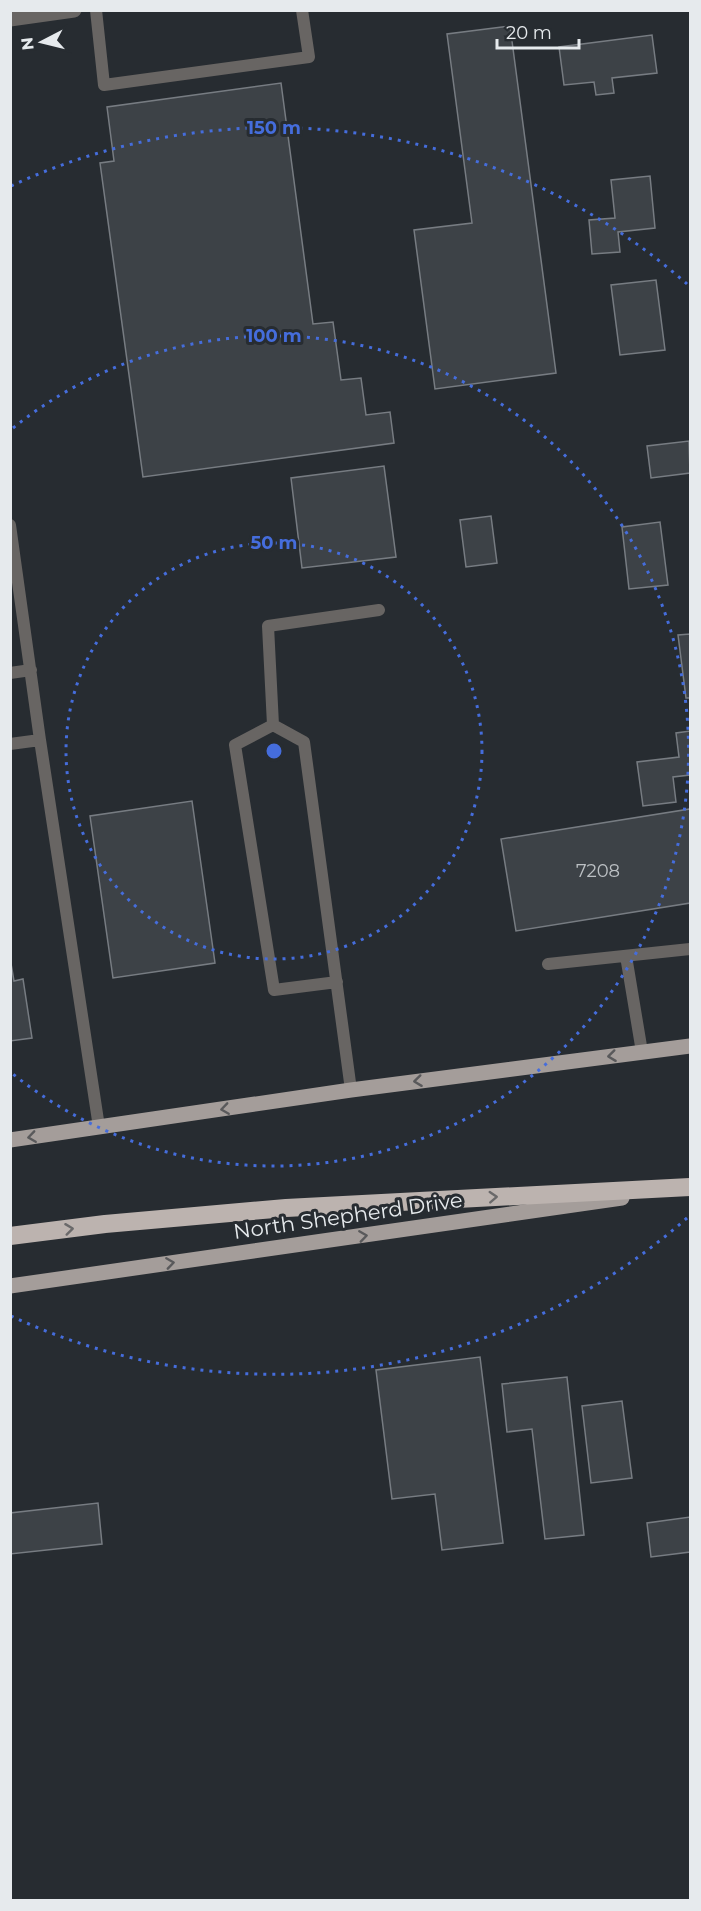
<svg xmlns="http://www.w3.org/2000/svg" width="701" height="1911" font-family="Montserrat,sans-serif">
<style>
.building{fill:#3d4247;stroke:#777c82;stroke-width:1.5}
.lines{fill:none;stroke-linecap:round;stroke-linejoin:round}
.service{stroke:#686563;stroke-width:12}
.tertiary{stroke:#686563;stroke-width:15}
.primary{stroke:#a49d9a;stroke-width:15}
.motorway{stroke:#bcb3af;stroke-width:18}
.oneway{stroke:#59595b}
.oneway2{stroke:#6a696a}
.ring{fill:none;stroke:#456ddc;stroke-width:3;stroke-dasharray:3 6}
.labels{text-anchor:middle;stroke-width:6;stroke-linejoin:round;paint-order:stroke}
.number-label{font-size:18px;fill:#bcc0c4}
.street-label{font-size:21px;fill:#e6eaed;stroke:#272c31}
.centre{fill:#456ddc;stroke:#272c31;stroke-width:3}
.ring-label{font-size:18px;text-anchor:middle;font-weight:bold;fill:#456ddc;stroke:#272c31;stroke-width:6;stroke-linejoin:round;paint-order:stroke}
</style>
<rect width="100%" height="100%" fill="#272c31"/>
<path class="building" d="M510 26 556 373 435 389 414 230 472 223 447 34Z
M652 35 657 73 612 78 614 93 596 95 594 82 564 85 559 47Z
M281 83 313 324 333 322 341 380 361 378 366 415 390 412 394 443 143 477 100 163 114 161 107 107Z
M650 176 655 228 618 232 620 252 592 254 589 220 615 218 611 180Z
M656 280 665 350 620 355 611 285Z
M689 441 690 473 651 478 647 446Z
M384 466 396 557 302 568 291 478Z
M491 516 497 563 466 567 460 520Z
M660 522 668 585 629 589 622 527Z
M690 634V698H686L678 635Z
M690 731V775L673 777 676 802 643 806 637 762 679 757 676 733Z
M192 801 215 963 113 978 90 816Z
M690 809V903L516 931 501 839Z
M10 958 14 981 23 979 32 1038 10 1041Z
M480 1357 503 1543 442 1550 435 1494 392 1499 376 1370Z
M567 1377 584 1535 545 1539 532 1429 507 1432 502 1384Z
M622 1401 632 1478 591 1483 582 1406Z
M98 1503 102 1544 10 1554V1513Z
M690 1517V1552L651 1557 647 1523Z"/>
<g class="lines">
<path class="service" d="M96 10 104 85 309 57 302 10
M10 525 40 740
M10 673 31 670
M273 725 268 626 379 610
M10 744 40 740 99 1127
M626 956 642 1052
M548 964 690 949
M337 982 274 990 235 745 273 725 304 742 351 1090"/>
<path class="tertiary" d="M10 19 74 10"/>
<path class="primary" d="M10 1140 351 1090 690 1046
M10 1286 622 1198"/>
<path class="motorway" d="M10 1236 105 1224 286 1208 690 1187"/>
</g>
<defs><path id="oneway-chevron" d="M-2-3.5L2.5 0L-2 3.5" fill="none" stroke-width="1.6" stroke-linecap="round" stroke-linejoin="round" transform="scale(1.5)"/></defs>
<g class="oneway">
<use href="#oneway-chevron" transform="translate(612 1056) rotate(173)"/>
<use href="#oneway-chevron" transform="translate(418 1081) rotate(173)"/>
<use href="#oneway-chevron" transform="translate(225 1109) rotate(172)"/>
<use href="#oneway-chevron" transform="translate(32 1137) rotate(172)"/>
<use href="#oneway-chevron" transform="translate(363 1236) rotate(-8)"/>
<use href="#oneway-chevron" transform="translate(170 1263) rotate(-8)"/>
</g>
<g class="oneway2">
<use href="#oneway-chevron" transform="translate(493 1197) rotate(-3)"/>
<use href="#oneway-chevron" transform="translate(69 1229) rotate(-7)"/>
</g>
<g class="ring">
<circle cx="274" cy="751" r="208"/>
<path d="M13 428A415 415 0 1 1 13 1074"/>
<path d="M687 1218A623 623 0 0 1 11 1316M11 186A623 623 0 0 1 687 284"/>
</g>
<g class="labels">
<g class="number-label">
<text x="598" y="877">7208</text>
</g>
<g class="street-label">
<text transform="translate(348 1216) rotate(-8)" y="7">North Shepherd Drive</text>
</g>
</g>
<circle cx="274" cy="751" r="9" class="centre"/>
<g class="ring-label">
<text x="274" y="134">150 m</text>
<text x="274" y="342">100 m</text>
<text x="274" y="549">50 m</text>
</g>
<rect width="701" height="1911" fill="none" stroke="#e6eaed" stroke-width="24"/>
<g transform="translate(42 42) rotate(263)" stroke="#272c31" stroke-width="4.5" paint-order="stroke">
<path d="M0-4.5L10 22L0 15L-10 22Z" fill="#e6eaed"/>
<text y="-9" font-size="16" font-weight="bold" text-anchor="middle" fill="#e6eaed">N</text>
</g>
<path d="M497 39v9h82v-9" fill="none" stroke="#e6eaed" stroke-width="3"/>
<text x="506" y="39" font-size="18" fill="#e6eaed" stroke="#272c31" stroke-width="4.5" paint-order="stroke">20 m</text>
</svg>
